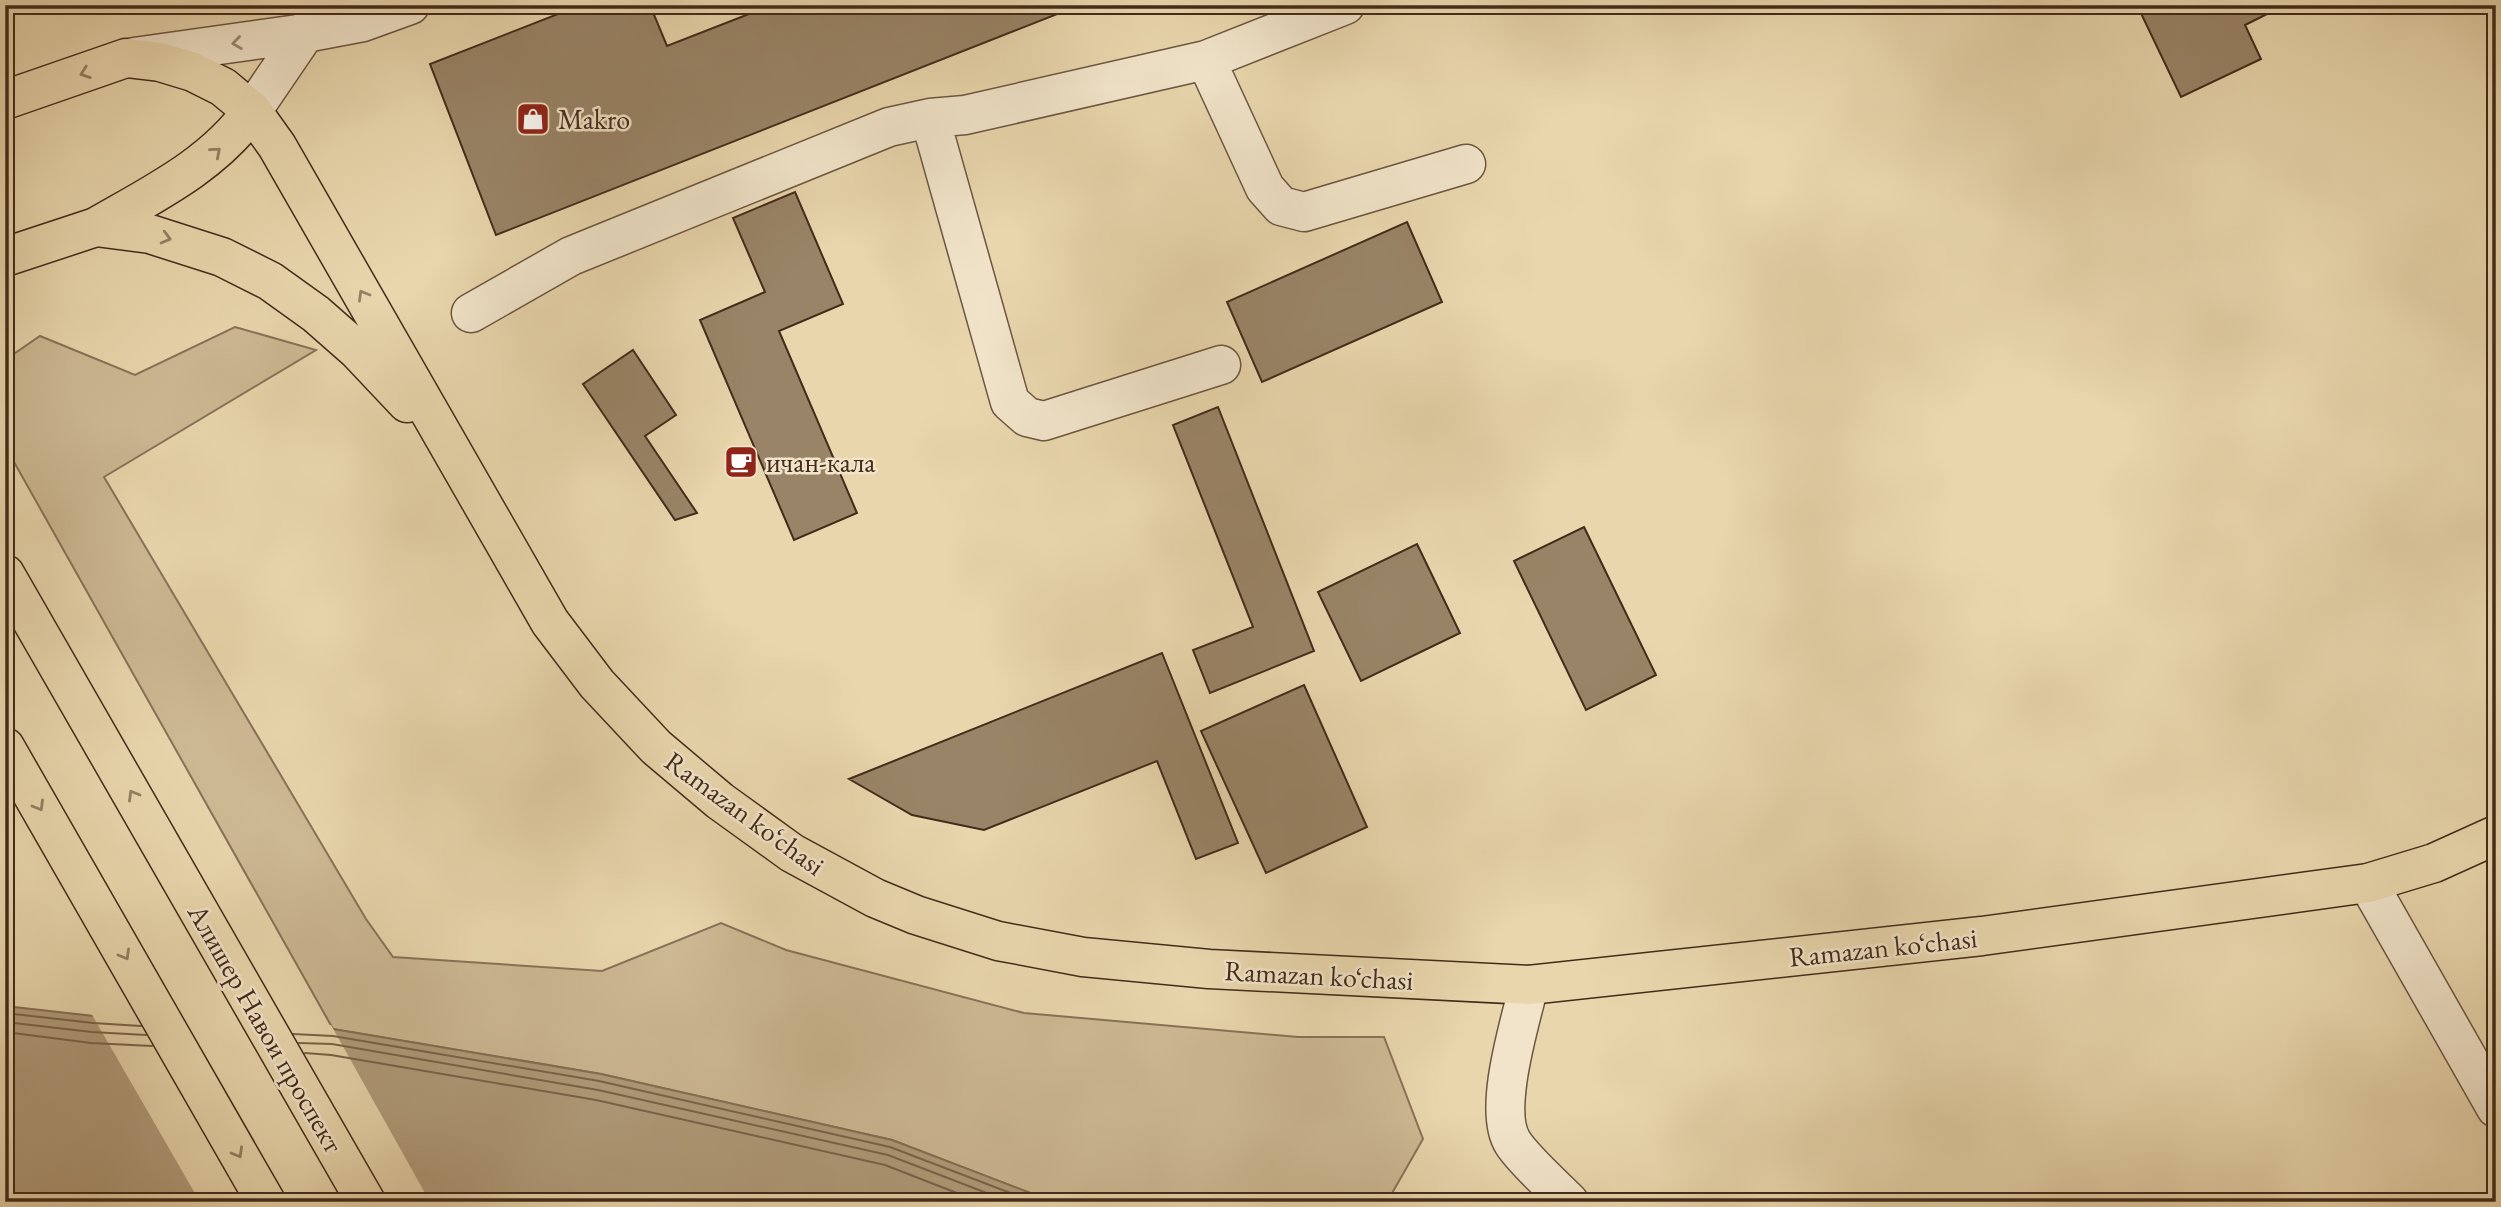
<svg xmlns="http://www.w3.org/2000/svg" width="2501" height="1207" font-family="'EB Garamond',serif">
<style>
.green{fill:#cdb994;stroke:#887258;stroke-width:2}
.water{fill:#b19c7b;stroke:#856f55;stroke-width:2}
.pier{fill:#e9d6ad}
.lines{fill:none;stroke-linecap:round;stroke-linejoin:round}
.shore{stroke:#7a644b;stroke-width:2}
.building{fill:#998467;stroke:#432b1b;stroke-width:2}
.minor-casing{stroke:#6c5640;stroke-width:41}
.major-casing{stroke:#432b1b;stroke-width:41}
.minor{stroke:#f1e4ca;stroke-width:38}
.major{stroke:#e9d6ad;stroke-width:38}
.oneway{stroke:#9a8872}
.oneway2{stroke:#968064}
.labels{text-anchor:middle;stroke-width:5;stroke-linejoin:round;paint-order:stroke}
.poi-label{font-size:28px;fill:#432b1b;stroke:#f1e4ca;text-anchor:start}
.street-label{font-size:28px;fill:#432b1b;stroke:#f1e4ca}
</style>
<rect width="100%" height="100%" fill="#e9d6ad"/>
<filter id="stains"><feTurbulence type="fractalNoise" baseFrequency=".00286" numOctaves="4"/><feColorMatrix values="0 0 0 0 .2 0 0 0 0 .09 0 0 0 0 .02 0 0 0 .5 -.17"/></filter>
<radialGradient id="worn" r=".72"><stop offset=".6" stop-color="#630" stop-opacity="0"/><stop offset="1" stop-color="#630" stop-opacity=".3"/></radialGradient>
<path class="green" d="M235 327 316 350 104 477 366 919 393 957 602 971 721 923 786 950 1024 1013 1298 1037H1384L1423 1139 1387 1202H1054L892 1140 601 1074 333 1029 5 446V360L40 336 135 375Z"/>
<path class="water" d="M5 1006 94 1016 333 1029 601 1074 892 1140 1054 1202H5Z"/>
<path class="pier" d="M91 1013 331 1025 430 1202H200Z"/>
<g class="lines">
<path class="shore" d="M5 1013 93 1023 141 1026
M5 1022 92 1032 146 1035
M5 1032 91 1043 152 1046
M293 1034 333 1036 599 1081 890 1147 1034 1202
M299 1043 332 1044 598 1090 888 1155 1010 1202
M305 1053 331 1055 596 1100 885 1165 980 1202"/>
</g>
<path class="building" d="M581 5H650L667 46 772 5H1080L496 235 430 64Z
M2137 5H2285L2245 25 2261 59 2181 97Z
M795 192 843 304 779 331 857 513 794 540 700 320 765 292 733 218Z
M1407 222 1442 302 1262 382 1227 302Z
M633 350 676 415 645 436 697 513 675 520 583 384Z
M1218 407 1314 651 1210 693 1193 650 1253 627 1173 425Z
M1584 527 1656 675 1586 710 1514 561Z
M1417 544 1460 633 1361 681 1318 592Z
M1162 653 1238 843 1196 859 1157 761 984 830 912 815 849 779Z
M1304 685 1367 827 1266 873 1201 731Z"/>
<g class="lines">
<defs>
<path id="minor" d="M134 57 305 33 363 22 410 5
M1206 60 1265 188 1281 206 1304 212 1466 164
M252 111 314 20
M930 118 1010 402 1027 417 1044 421 1221 365
M471 313 571 256 889 127 930 118 965 115 1206 60 1345 5
M2368 883 2496 1108
M1529 985C1520 1023 1492 1111 1513 1143 1524 1160 1553 1186 1569 1202"/>
<path id="major" d="M5 100 126 58 160 62 193 72 223 87 252 111 277 146 550 622 597 684 656 747 720 801 792 853 875 898 916 915 998 941 1083 957 1209 969 1529 985 1982 936 2368 883 2434 863 2496 835
M96 227C153 194 212 166 252 111
M5 257 96 227 150 234 222 257 270 281 316 314 357 350 407 403
M5 574 366 1202
M5 747 266 1202"/>
</defs>
<use href="#minor" class="minor-casing"/>
<use href="#major" class="major-casing"/>
<use href="#minor" class="minor"/>
<use href="#major" class="major"/>
</g>
<defs><path id="oneway-chevron" d="M-2-3.5L2.5 0L-2 3.5" fill="none" stroke-width="1.6" stroke-linecap="round" stroke-linejoin="round" transform="scale(1.75)"/></defs>
<use class="oneway" href="#oneway-chevron" transform="translate(237 43) rotate(172)"/>
<g class="oneway2">
<use href="#oneway-chevron" transform="translate(85 73) rotate(161)"/>
<use href="#oneway-chevron" transform="translate(216 152) rotate(-41)"/>
<use href="#oneway-chevron" transform="translate(166 238) rotate(15)"/>
<use href="#oneway-chevron" transform="translate(363 295) rotate(-120)"/>
<use href="#oneway-chevron" transform="translate(133 795) rotate(-120)"/>
<use href="#oneway-chevron" transform="translate(39 806) rotate(60)"/>
<use href="#oneway-chevron" transform="translate(125 955) rotate(60)"/>
<use href="#oneway-chevron" transform="translate(238 1153) rotate(60)"/>
</g>
<defs>
<symbol id="shop-square" viewBox="-11 -11 22 22"><rect x="-9" y="-9" width="18" height="18" rx="4" fill="#8f2418" stroke="#f1e4ca"/><path d="M-5-2.5h2.3a2.7 3.5 0 0 1 5.4 0H5L5.5 6h-11ZM-1.5-2.5h3a1.5 2.3 0 0 0-3 0Z" fill="#fff"/></symbol>
<symbol id="cafe-square" viewBox="-11 -11 22 22"><rect x="-9" y="-9" width="18" height="18" rx="4" fill="#8f2418" stroke="#f1e4ca"/><path d="M-5.5-4.5H6V0H3Q3 3.5 0 3.5H-2.5Q-5.5 3.5-5.5 0ZM3-3.2v2h1.7v-2ZM-6 4.5H4V6H-6Z" fill="#fff"/></symbol>
</defs>
<g fill-rule="evenodd">
<use href="#shop-square" x="514" y="100" width="38" height="38"/>
<use href="#cafe-square" x="722" y="443" width="38" height="38"/>
</g>
<g class="labels">
<g class="poi-label">
<text x="558" y="129">Makro</text>
<text x="766" y="472">ичан-кала</text>
</g>
<g class="street-label">
<text transform="translate(745 813) rotate(36)" y="10">Ramazan ko‘chasi</text>
<text transform="translate(1883 947) rotate(-6)" y="10">Ramazan ko‘chasi</text>
<text transform="translate(1319 975) rotate(3)" y="10">Ramazan ko‘chasi</text>
<text transform="translate(266 1028) rotate(60)" y="10">Алишер Навои проспект</text>
</g>
</g>
<rect width="2501" height="1207" fill="none" stroke="#e9d6ad" stroke-width="28"/>
<rect x="7" y="7" width="2487" height="1193" fill="none" stroke="#432b1b" stroke-width="3.5"/>
<rect x="14" y="14" width="2473" height="1179" fill="none" stroke="#432b1b" stroke-width="2"/>
<rect width="100%" height="100%" filter="url(#stains)"/>
<rect width="100%" height="100%" fill="url(#worn)"/>
</svg>
